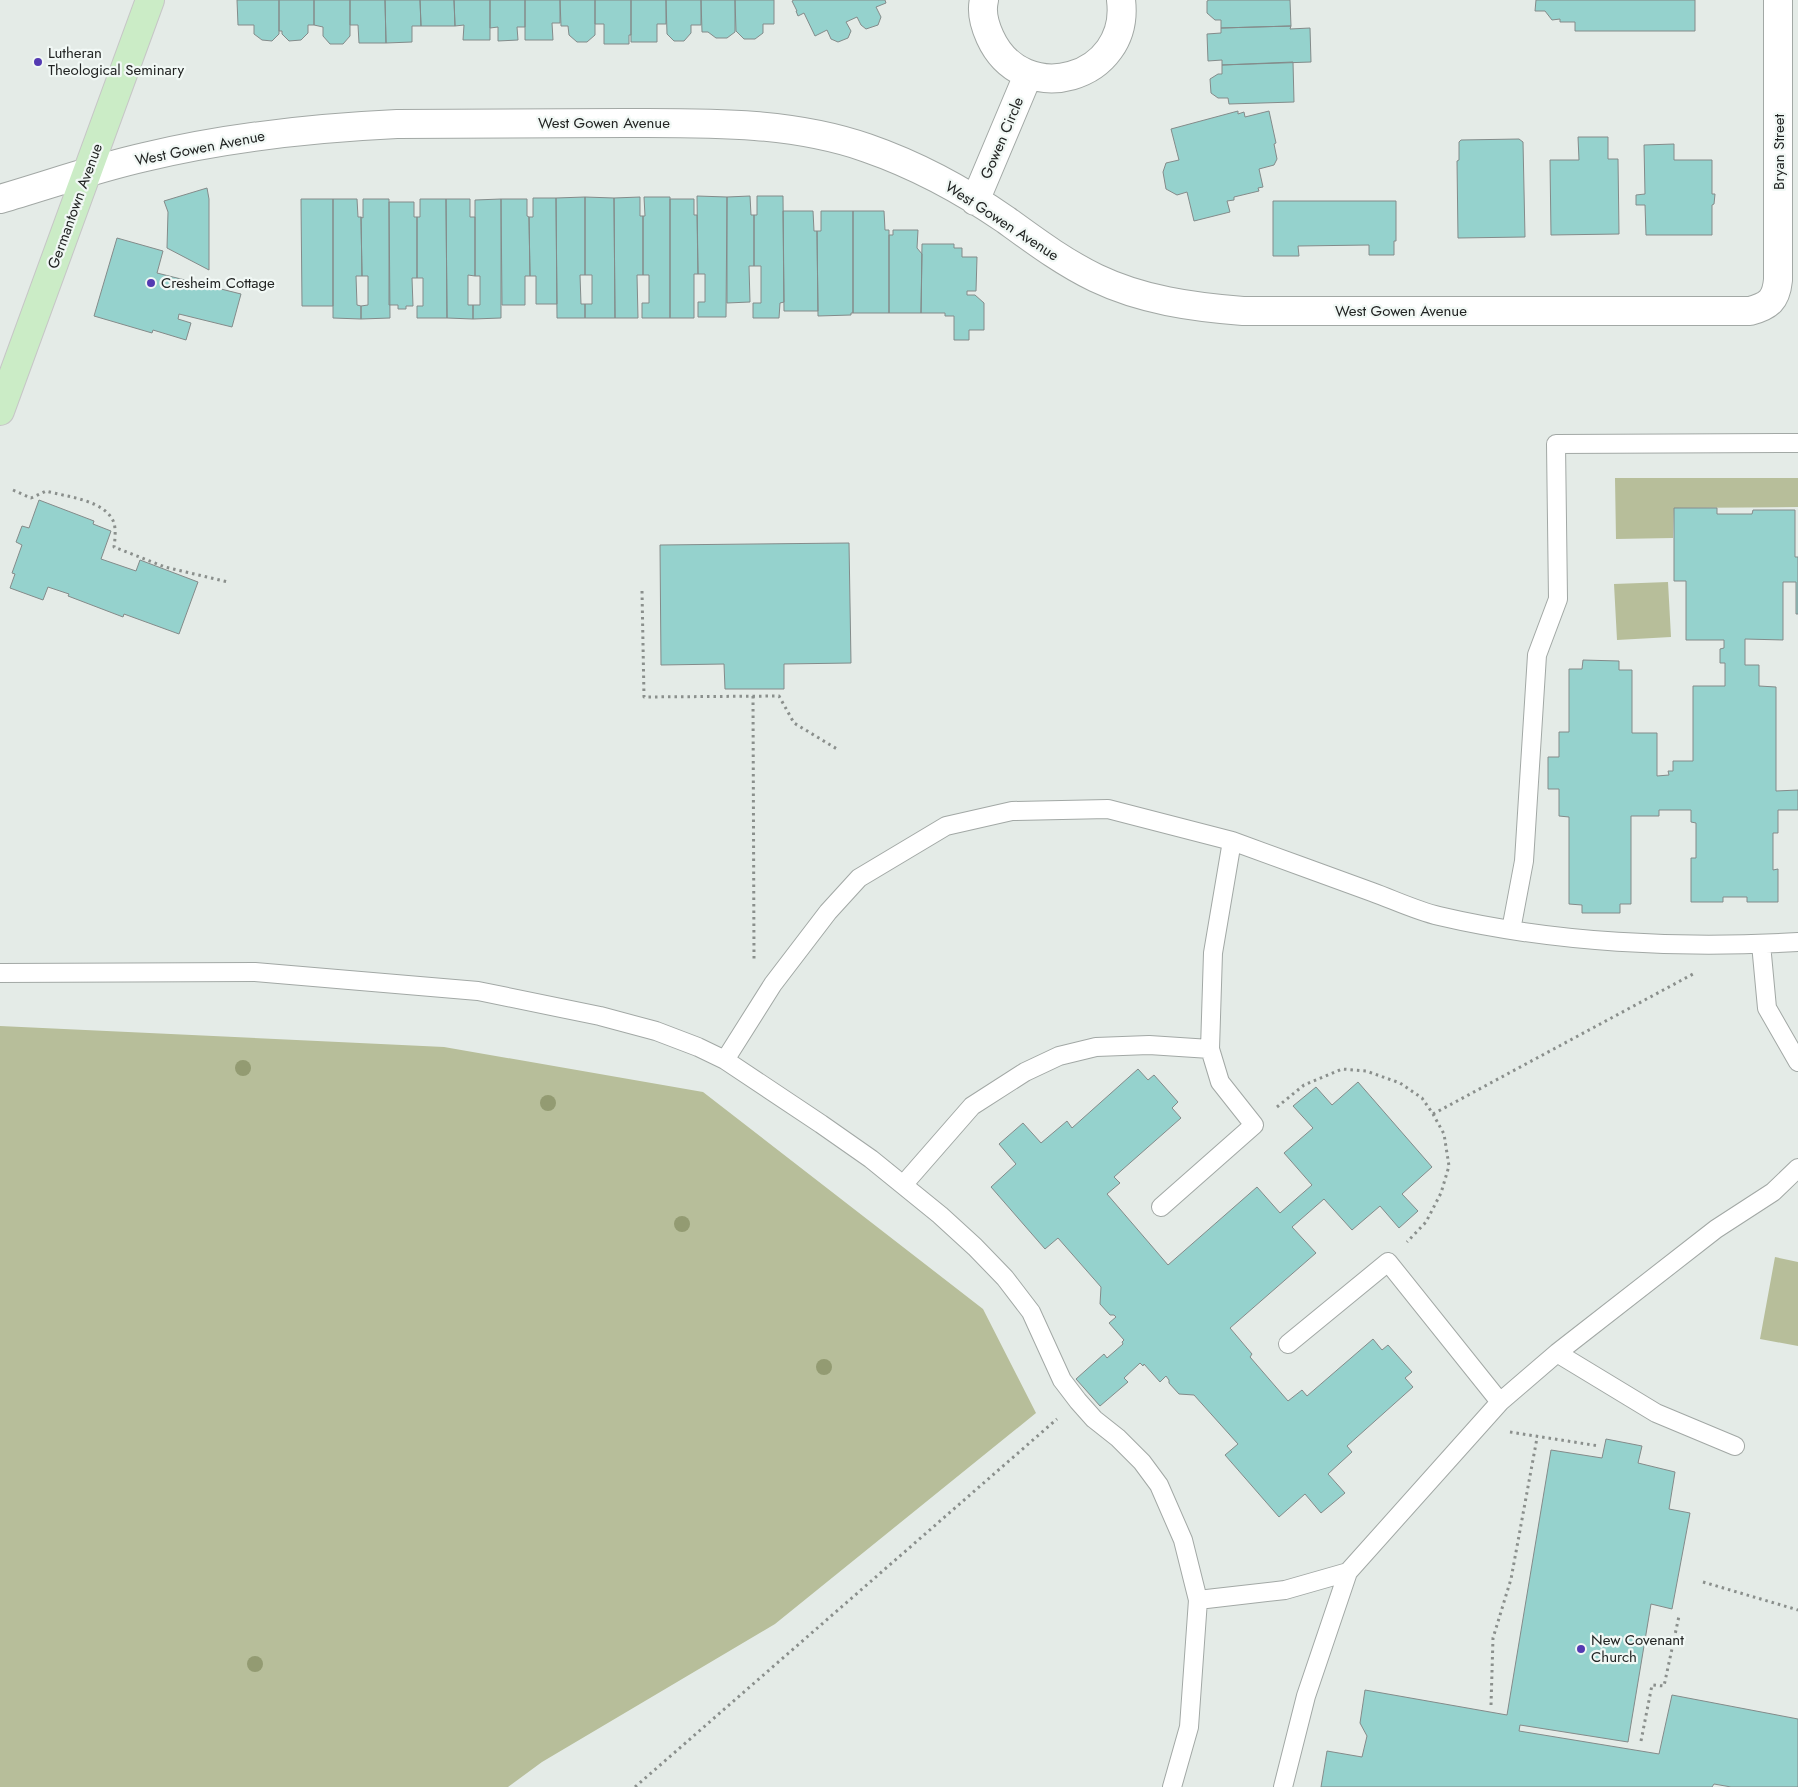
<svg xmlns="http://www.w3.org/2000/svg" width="1798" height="1787" font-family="Jost,sans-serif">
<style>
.green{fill:#b7be9a}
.building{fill:#95d2cd;stroke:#848b8a}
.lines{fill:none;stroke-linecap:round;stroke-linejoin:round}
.service-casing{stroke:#a2a8a5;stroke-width:20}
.minor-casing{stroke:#a2a8a5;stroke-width:30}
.primary-casing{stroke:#c6c6c6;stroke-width:30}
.path{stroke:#8a8f8c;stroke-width:3;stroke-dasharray:2.5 4;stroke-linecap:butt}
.service{stroke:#fff;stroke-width:18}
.minor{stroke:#fff;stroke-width:28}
.primary{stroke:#cbecc6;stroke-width:28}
.tree{fill:#939b72}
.poi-dot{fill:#543ab2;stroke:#f1f8f5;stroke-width:2}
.labels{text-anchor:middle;stroke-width:4.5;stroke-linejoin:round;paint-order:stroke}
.poi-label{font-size:15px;fill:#222423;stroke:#f1f8f5;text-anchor:start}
.street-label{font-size:15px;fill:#222423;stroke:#f1f8f5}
</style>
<rect width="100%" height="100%" fill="#e4ebe7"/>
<path class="green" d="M1615 478H1798V507L1674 508 1673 538 1616 539Z
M1668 582 1671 637 1617 640 1614 584Z
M0 1026 444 1047 703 1092 983 1309 1036 1413 775 1624 542 1762 508 1787H0Z
M1775 1257 1798 1262V1346L1760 1339Z"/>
<path class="building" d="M237 0H279V34L272 41 262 40 254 34V25H238Z
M279 0H314V25H308V33L301 40 289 41 282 34V31H279Z
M314 0H350V36L343 44H330L323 36V27L314 25Z
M350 0H385L386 43H359L358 25H350Z
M385 0H420L421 26H412V42L386 43Z
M420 0H454L455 26H421Z
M454 0H490V40H463L464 25 455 26Z
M490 0H525V27H517L518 40 498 41V27L490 28Z
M525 0H560V23H552L553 40H525Z
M560 0H595V35L587 42H577L569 35 568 26H561Z
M595 0H631V35H629V44H604V24H595Z
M631 0H666V24H657V42H631Z
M666 0H701V25H691V33L684 41H674L667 34Z
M701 0H735V32L727 38H716L708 32H702Z
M735 0H774V24H763V33L755 39H744L736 31Z
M794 0H885L886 3 876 7 881 17 878 25 866 29 861 25 857 17 846 22 851 31 848 38 838 42 831 39 827 30 815 36 804 13 798 16 796 11H797L792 1Z
M1209 0H1290L1291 26 1221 28V20H1215L1207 13V1Z
M1536 0H1695V31H1575V22H1560V19L1552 20 1545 11H1535Z
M1291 26 1290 29 1310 28 1311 62 1222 65V60L1208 61 1207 34 1221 33V28Z
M1293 62 1294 102 1229 104 1228 98H1218L1211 93 1210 79 1218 74H1222V65Z
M1238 111V114L1244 112 1245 117 1269 111 1276 143 1274 144 1277 159 1274 165 1259 169 1263 187 1258 188 1259 191 1234 197V200L1227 201 1230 212 1194 221 1187 192 1177 195 1166 189 1163 172 1166 163 1179 160 1171 129Z
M1578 137H1608V159H1618L1619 234 1551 235 1550 160H1579Z
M1519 139 1523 142 1525 237 1458 238 1457 161 1459 160V142L1461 140Z
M1674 144V160H1712V194H1715L1714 204 1712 205V235H1646L1645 205H1636V195L1645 194 1644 145Z
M207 188 209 199V270L167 248 168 212 164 201Z
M697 196 727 197 726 317H698V302H705V274H698Z
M750 196 751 215H754V266H749L750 302 727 303V197Z
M757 196H783L784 302 780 303 779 318H753V303H761V266H754V215H757Z
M585 197V275H580L581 304H585V318H557L556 198Z
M585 197 614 198 615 318H585V304H592V275H585Z
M640 197V216H643V275H637L638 318H615L614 198Z
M644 197H670V318H642V303H649V275H643V216H645Z
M533 198H556L557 304H536V276H530L529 217H533Z
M301 199H333V306H302Z
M333 199H357L358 217H361L362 276H356L357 305 361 306V319L333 318Z
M363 199H389L390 318 361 319V306L368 305V276H362L361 217 363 218Z
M420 199H446L447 318H417V306H423V278H417V217H420Z
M446 199H470V217H475V276L468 275V305H473V319L447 318Z
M501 199V318L473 319V305H480V276H475V200Z
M501 199H527V216L529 217 530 276H525V305H502Z
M670 199H694V215H697L698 274H694V318H670Z
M1273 201H1396V241H1394V255H1369V245L1298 246 1299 256H1273Z
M389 202H414V217H417V278H412L413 306H406V309H398V305H389Z
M783 211H813L814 231H817L818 311H784Z
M821 211H853V313H851V315L818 316 817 231H821Z
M853 211H884L885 230H889V313H853Z
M893 230H918L917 248 922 254 921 313H889V235H893Z
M117 238 163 251 157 273 241 294 232 327 179 314 178 319 191 323 186 340 153 330 152 333 94 316Z
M922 244H954V248H962V257H977L976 291H967V295H975L984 303V330H969V340H954V316H945V313H921Z
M39 500 94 521 93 524 111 531 101 559 136 571 140 560 198 582 179 634 124 614 123 617 68 596 69 594 48 587 43 600 10 588 15 574 12 573 22 545 16 542 22 526 29 528Z
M1674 508H1717V514H1752L1753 510H1795V557H1798V614H1796V582H1783V640L1745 639V665H1759V686L1776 687V791L1798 790V810H1778V833H1773V870L1778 869V902H1747V897H1723V902H1691V858H1696V823L1691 822V810H1659V816H1631V904H1620V913H1582V905L1569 904V817L1559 816V789H1548V757H1559V732H1569V669H1582L1583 660 1619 661V670H1632V733H1657V776L1669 775 1668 771H1673V761H1693V686H1725V663H1720V649L1724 648V640H1686V581H1674Z
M849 543 851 663 784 664V689H725L724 664 661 665 660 545Z
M1138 1069 1148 1080 1154 1075 1178 1102 1172 1108 1181 1118 1114 1177 1120 1183 1107 1194 1168 1265 1257 1187 1280 1213 1312 1185 1284 1153 1313 1128 1293 1106 1316 1087 1332 1105 1358 1082 1432 1167 1402 1194 1418 1211 1399 1228 1380 1206 1352 1230 1324 1199 1292 1227 1316 1253 1230 1328 1252 1354 1250 1357 1288 1401 1302 1390 1307 1396 1373 1339 1382 1350 1388 1345 1412 1372 1405 1378 1413 1387 1347 1446 1352 1452 1328 1474 1345 1493 1321 1513 1305 1494 1279 1517 1225 1455 1238 1444 1194 1395 1179 1394 1169 1383V1380L1166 1376 1160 1382 1144 1364 1143 1366 1140 1363 1124 1378 1128 1382 1100 1406 1076 1379 1104 1354 1107 1358 1123 1344 1122 1342 1124 1340 1109 1323 1116 1317 1114 1315H1110L1100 1304 1101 1287 1058 1238 1045 1249 991 1187 1016 1164 999 1144 1023 1123 1041 1143 1067 1121 1072 1128Z
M1606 1439 1642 1446 1638 1463 1675 1472 1669 1509 1690 1513 1672 1609 1651 1604 1628 1742 1520 1725 1519 1731 1659 1754 1672 1695 1798 1719V1787H1731L1714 1784 1712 1787H1321L1327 1751 1362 1757 1367 1736 1360 1723 1365 1690 1507 1715 1551 1450 1602 1458Z"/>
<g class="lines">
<defs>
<path id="service" d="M1232 841C1279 858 1325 875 1372 892 1394 900 1417 911 1439 916 1554 943 1681 949 1798 942
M1511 930 1524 861 1537 655 1558 599 1556 444 1798 443
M1761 944 1767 1008 1798 1062
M0 973 255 972 478 991 600 1016 656 1031 698 1047 725 1060 821 1124 871 1159 940 1215 975 1247 1005 1278 1031 1312 1062 1380 1078 1401 1094 1419 1118 1438 1142 1462 1159 1485 1183 1540 1198 1600 1189 1727 1172 1787
M725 1060 773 984 828 912 859 878 946 826 1012 811 1108 809 1232 841 1213 953 1210 1049 1220 1082 1254 1125 1161 1207
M903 1185 972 1106 1025 1072 1059 1056 1096 1047 1149 1045 1210 1049
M1557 1353 1656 1413 1735 1446
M1500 1402 1557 1353 1716 1229 1773 1192 1798 1168
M1198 1600 1285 1590 1348 1572 1500 1402 1388 1262 1288 1344
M1283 1787 1306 1696 1348 1572"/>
<path id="minor" d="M984 0C981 12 985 26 990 37 1023 110 1131 79 1121 0
M0 199C48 185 96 168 145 157 228 137 313 128 397 124 473 123 549 123 625 123 706 123 790 121 867 148 916 165 964 191 1006 220 1035 241 1063 262 1096 278 1142 300 1192 307 1243 311H1750C1769 306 1776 300 1778 280V0
M975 201 1028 75"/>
<path id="primary" d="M0 411 150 0"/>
</defs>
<use href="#service" class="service-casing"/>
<use href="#minor" class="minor-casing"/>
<use href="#primary" class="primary-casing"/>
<path class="path" d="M13 490 31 498 46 491C67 497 106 500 114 523 116 530 115 540 114 547L165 567 228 582
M642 591 644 697 779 696 794 723 837 749
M753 696 754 959
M1277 1107 1304 1085 1342 1069 1366 1071 1400 1083 1422 1098 1433 1114 1444 1134 1449 1166 1441 1193 1426 1222 1407 1242
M1433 1114 1693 974
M1510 1432 1599 1446
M1703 1582 1798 1610
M1491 1705 1493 1638 1511 1579 1537 1438
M1641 1741 1652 1685 1664 1686 1679 1616
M635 1787 1057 1419"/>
<use href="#service" class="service"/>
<use href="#minor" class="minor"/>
<use href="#primary" class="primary"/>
</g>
<g class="tree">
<circle cx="243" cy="1068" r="8"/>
<circle cx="548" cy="1103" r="8"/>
<circle cx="682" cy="1224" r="8"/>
<circle cx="824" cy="1367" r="8"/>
<circle cx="255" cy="1664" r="8"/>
</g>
<g class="poi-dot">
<circle cx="38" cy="62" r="5"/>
<circle cx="151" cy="283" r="5"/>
<circle cx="1581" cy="1649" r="5"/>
</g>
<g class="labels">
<g class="poi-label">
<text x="48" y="58">Lutheran<tspan x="48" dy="17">Theological Seminary</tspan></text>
<text x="161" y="288">Cresheim Cottage</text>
<text x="1591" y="1645">New Covenant<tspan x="1591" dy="17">Church</tspan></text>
</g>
<g class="street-label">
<text x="604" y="128">West Gowen Avenue</text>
<text transform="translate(1002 138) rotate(-67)" y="5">Gowen Circle</text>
<text transform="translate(200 148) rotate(-11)" y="5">West Gowen Avenue</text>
<text transform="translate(1779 152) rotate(-90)" y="5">Bryan Street</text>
<text transform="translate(75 206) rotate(-70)" y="5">Germantown Avenue</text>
<text transform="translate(1002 221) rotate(33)" y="5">West Gowen Avenue</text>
<text x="1401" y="316">West Gowen Avenue</text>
</g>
</g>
</svg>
